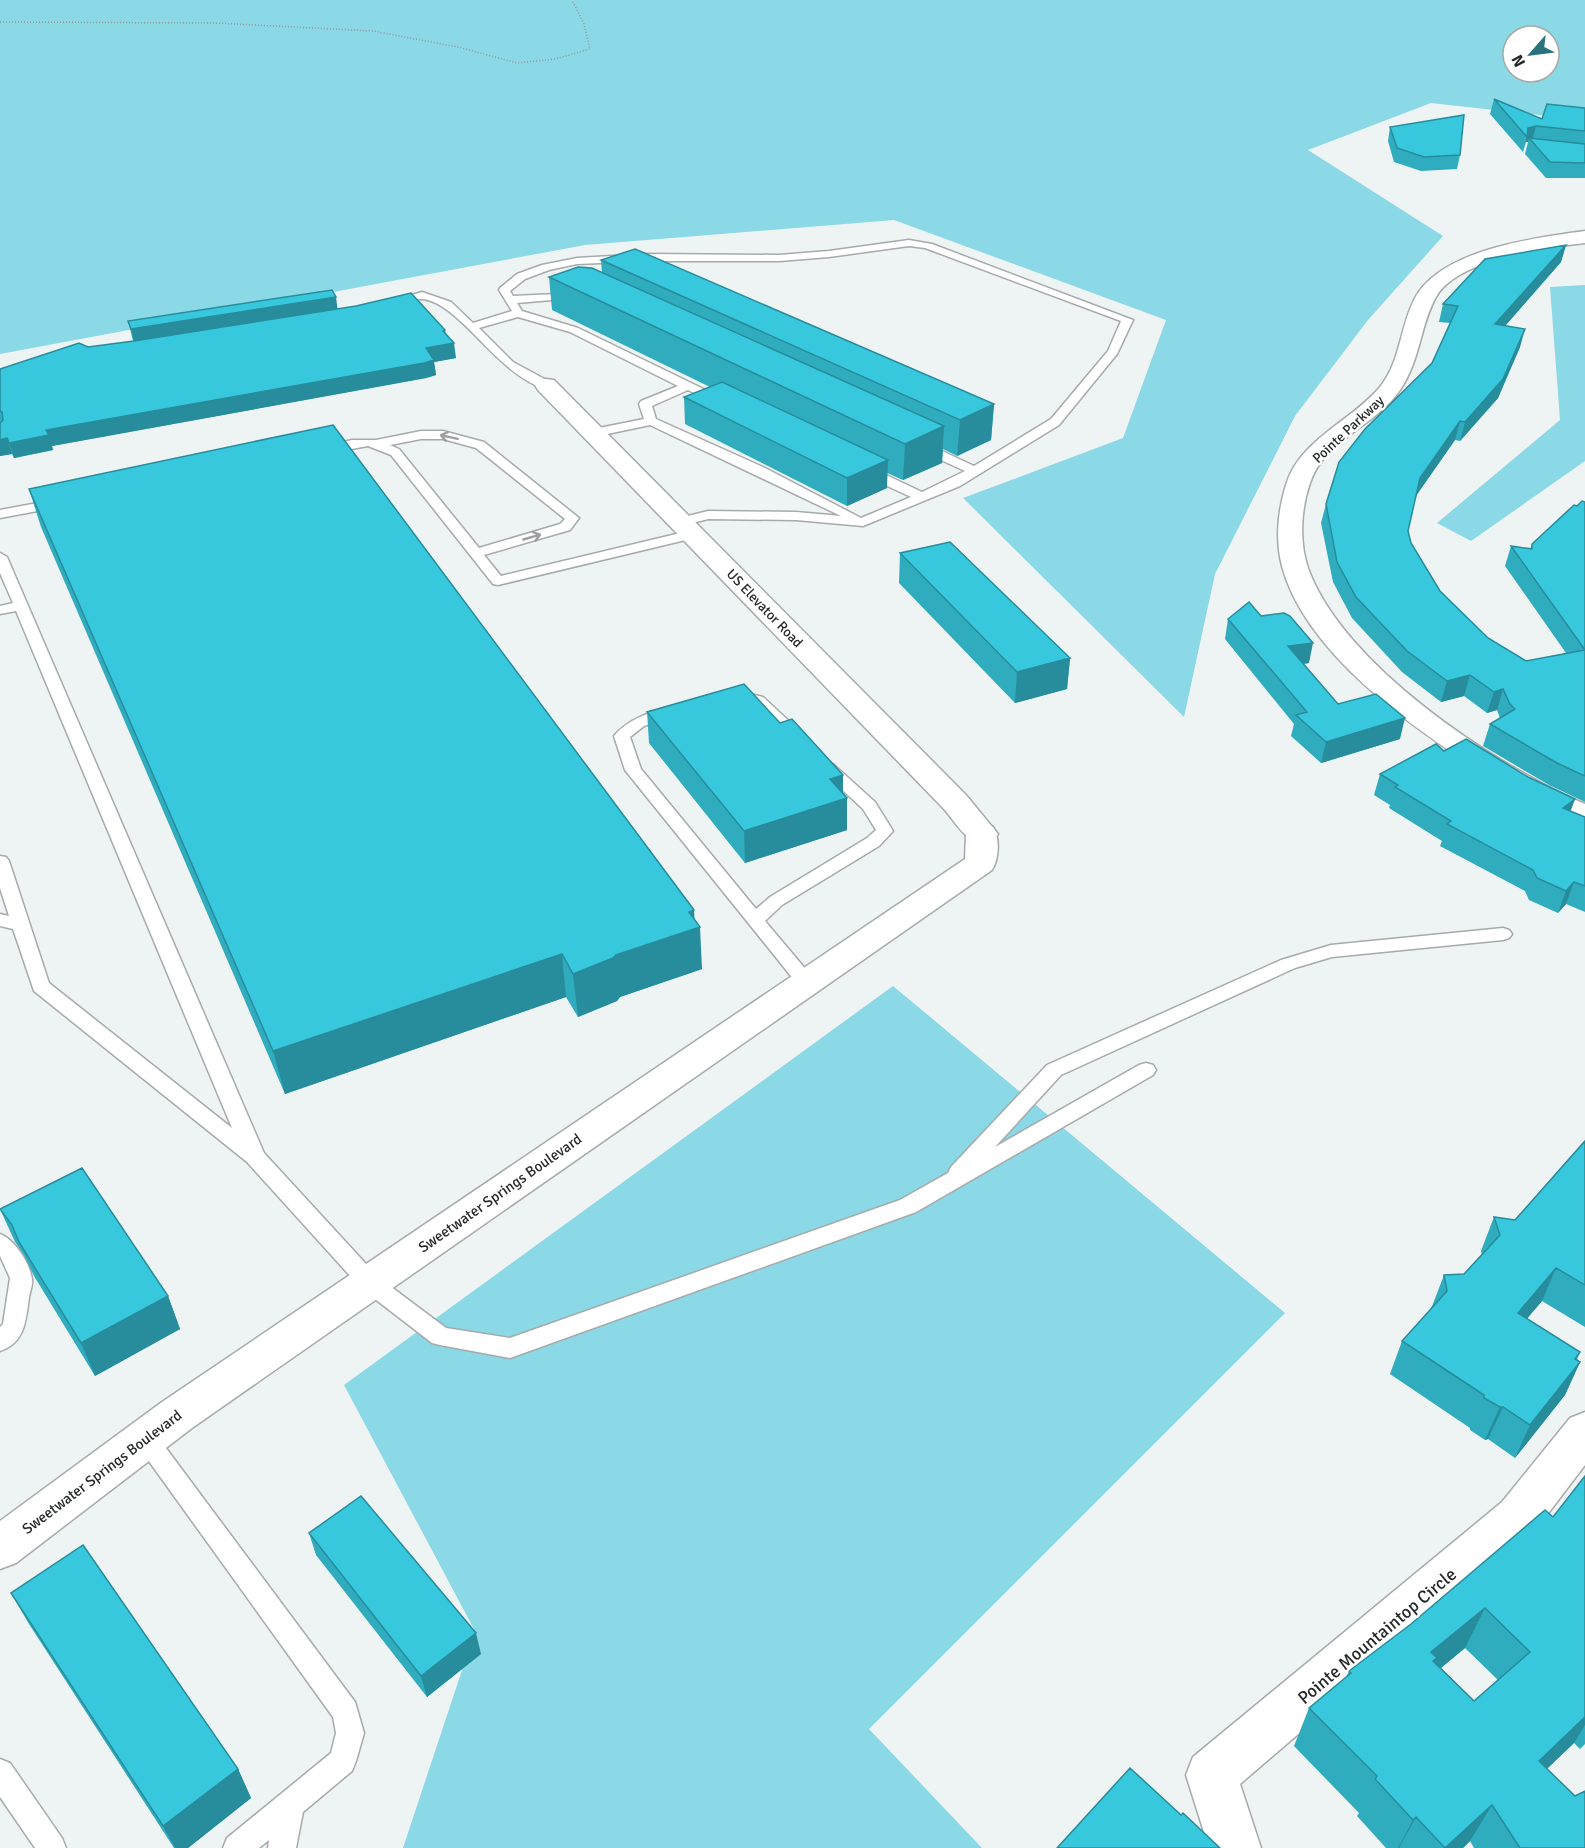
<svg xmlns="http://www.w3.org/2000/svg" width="1585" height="1848" font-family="Signika,sans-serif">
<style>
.green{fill:#8bd8e6;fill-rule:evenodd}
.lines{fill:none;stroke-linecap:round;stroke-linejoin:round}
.service-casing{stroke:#a6aaab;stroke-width:3}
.minor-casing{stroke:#a6aaab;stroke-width:3}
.tertiary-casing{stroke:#a6aaab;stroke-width:3}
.path{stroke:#959999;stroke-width:1.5;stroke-dasharray:1 2;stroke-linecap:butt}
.service{fill:#fff;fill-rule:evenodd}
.minor{fill:#fff;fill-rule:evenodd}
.tertiary{fill:#fff;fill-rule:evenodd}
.wall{fill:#30acbf;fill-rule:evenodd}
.shaded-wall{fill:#278c9b}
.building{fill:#38c8de;stroke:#278c9b;stroke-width:1.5;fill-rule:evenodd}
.oneway{stroke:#9d9e9e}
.labels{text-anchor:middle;stroke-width:5;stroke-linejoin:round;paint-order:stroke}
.far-street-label{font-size:14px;fill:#262828;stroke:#fff}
.street-label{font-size:15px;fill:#262828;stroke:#fff}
.near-street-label{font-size:18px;fill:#262828;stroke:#fff}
</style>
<rect width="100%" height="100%" fill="#eef3f4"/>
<path class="green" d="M0 0H1585V120L1431 103 1308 150 1443 236 1368 320 1295 416 1215 574 1184 717 963 498 1123 438 1166 320 894 220 585 245 0 354ZM1513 36H1549V72H1513Z
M1585 285V461L1471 541 1437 523 1560 420 1550 287Z
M893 986 1285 1313 869 1729 982 1848H403L475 1631 344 1385Z"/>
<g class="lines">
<defs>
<path id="service" d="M909 240 932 244 1133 320 1117 354 1059 425 960 486 863 526 796 520 708 519 681 526 676 525 674 522 676 519 708 511 796 512 841 516 650 425 593 437 589 436 587 433 589 430 644 419 639 404 641 401 678 386 570 332 518 317 479 328 513 362 550 382 552 385 546 389C497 375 461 304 423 299 414 298 400 304 391 306L386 303 422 292 451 302 473 323 512 311 499 290 500 288 517 274 542 265 577 258 647 254 779 255 829 251ZM909 246 925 248 1121 321 1108 351 1051 419 974 466 925 443H917L915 446 917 449 965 471 922 492 869 467H859L858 470 859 473 911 497 861 518 765 468 656 419 652 406 688 390 720 406 726 402 724 399 578 328 522 311 517 303 575 298 580 295 579 293 513 296 510 291 525 279 549 270 577 264 647 261H779L829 257Z
M421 431H443L484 442 579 518 570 530 484 555 501 576 693 530 700 534 698 537 498 585 493 584 391 455 368 446 324 454 318 450 320 447 352 440H376ZM421 439H443L476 448 565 519 560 524 479 548 399 449 390 445Z
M59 499 64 500 66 503 64 506 0 518V510Z
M0 553 7 557 264 1153 378 1277 446 1328 510 1338 900 1200 948 1173 951 1167 1047 1065 1281 960 1331 945 1503 928 1509 930 1512 934 1509 938 1503 940 1332 957 1295 968 1061 1075 995 1147 1139 1065 1146 1063 1153 1065 1156 1070 1153 1075 916 1212 510 1358 440 1345 432 1343 362 1289 247 1162 34 991 13 929 0 926V914L9 916 0 888V856L6 857 9 861 49 983 232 1128 16 611 0 614V606L13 603 0 573Z
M746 693 763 697 805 736 807 739 805 742H793L753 704 741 701 738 698Z
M671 707 679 712 677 715 644 726 630 737 641 769 756 909 770 897 867 838 876 830 863 809 821 770 819 767 821 764H833L875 802 893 831 879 846 782 905 765 921 813 978 815 982 813 986 806 988 799 986 625 770 614 736C628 719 650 712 671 707Z
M0 1234C14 1239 30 1263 32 1279 33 1284 30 1292 29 1297 26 1320 25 1343 0 1351V1327L3 1324 10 1278 0 1256Z
M146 1429 154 1432 355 1702 364 1733 356 1761 352 1771 303 1812 296 1848H268L269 1840 259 1848H223L227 1838 331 1753 336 1733 333 1717 138 1446 134 1439 138 1432Z
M0 1759 10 1763 62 1838 66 1848H35L0 1797Z"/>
<path id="minor" d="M1585 231V243C1546 247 1456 260 1436 297 1420 325 1421 359 1400 390 1377 425 1324 440 1310 483 1301 509 1299 542 1308 568 1342 664 1494 765 1585 804V824C1550 816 1517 794 1487 775 1415 730 1305 653 1282 566 1275 539 1278 511 1286 485 1299 440 1353 420 1380 387 1401 361 1400 326 1415 298 1442 249 1535 238 1585 231Z
M546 379 554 380 966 795 998 834 993 841C967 847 959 826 944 809L538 390 535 385 538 380Z
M1585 1412V1465L1534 1532 1240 1784 1261 1848H1209L1186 1775 1193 1757 1502 1502 1570 1418Z"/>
<path id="tertiary" d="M982 824 993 827C1000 838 999 859 992 870L192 1428 16 1563 0 1569V1521L162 1402 965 859 966 834 971 827Z"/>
</defs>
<use href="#service" class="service-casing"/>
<use href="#minor" class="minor-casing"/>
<use href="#tertiary" class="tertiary-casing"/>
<path class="path" d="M0 22 215 23 373 31 458 47 517 63 555 59 590 49 584 24 572 0"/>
<use href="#service" class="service"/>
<use href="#minor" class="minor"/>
<use href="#tertiary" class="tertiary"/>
</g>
<path class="wall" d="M1494 99 1542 119 1585 108V178H1546L1525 154 1528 142H1526L1523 152 1490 114Z
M1390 127 1460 155 1457 169 1421 171 1394 162 1388 141Z
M1566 245 1561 262 1505 326 1520 347 1498 398 1460 441 1455 440 1416 496 1408 531 1411 543 1440 591 1488 638 1526 661 1566 653 1505 566 1511 546 1530 549 1532 544 1577 506 1585 502V802L1549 785 1483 746 1490 724 1500 718 1497 710 1487 713 1464 696 1441 702 1402 672 1352 618 1333 582 1321 523 1326 504 1432 363 1450 323 1439 322 1443 304Z
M601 260 994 404 991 440 957 456 943 449 942 463 903 480 887 473V488L847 506 685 424 684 397 710 387 552 310 549 277 602 273Z
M338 309 446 333 456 358 434 362 436 375 426 378 52 446 53 450 14 458 12 454 0 456V369L88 347 133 341 128 321Z
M29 489 694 918 702 969 620 997 617 1001 578 1017 566 997 285 1094 41 527Z
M900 553 1070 658 1067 689 1015 703 899 583Z
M1261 616 1309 663 1303 664 1338 704 1400 739 1321 763 1291 736 1294 724 1225 639 1228 619Z
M647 712 843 793 847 798V830L745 863 649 743Z
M1444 751 1528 777 1575 799 1570 811 1585 817V912L1566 904 1558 913 1529 900 1525 891 1440 846 1442 841 1389 808 1390 805 1374 795 1380 774Z
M1585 1141V1327L1542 1301 1527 1318 1580 1352 1577 1359 1580 1362 1565 1395 1515 1458 1488 1439 1485 1440 1470 1430V1428L1390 1374 1402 1341 1431 1309 1444 1275 1464 1274 1482 1255 1481 1251 1494 1217 1515 1220Z
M0 1209 168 1296 180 1329 95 1376 34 1276 24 1255 15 1242Z
M1585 1476V1744L1580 1749 1574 1743 1547 1769 1585 1848H1474L1470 1841 1463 1848H1386L1357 1816 1359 1813 1294 1746 1309 1708 1346 1677 1349 1671 1553 1517ZM1465 1648 1498 1680 1474 1701 1441 1668Z
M309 1533 481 1654 427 1697 316 1555Z
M11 1593 238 1769 251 1798 188 1848H174L29 1624Z"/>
<path class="shaded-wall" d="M1536 126 1532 141 1529 138 1528 142H1526L1528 128Z
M1566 245 1561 262 1491 342 1495 324Z
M336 297 338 313 135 345 131 329Z
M1525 329 1520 347 1498 398 1460 441 1465 422Z
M445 330 447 344 454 343 456 358 434 362 436 375 426 378 52 446 53 450 14 458 9 443 46 430 426 348 443 331Z
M994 404 991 440 957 456 960 420Z
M1460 421 1455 440 1415 497 1420 478Z
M944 426 942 463 903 480 905 444Z
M7 438 12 454 0 456V440Z
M888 460 887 488 847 506V478Z
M1313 643 1309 663 1283 667 1288 646Z
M1070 658 1067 689 1015 703 1017 672Z
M1470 675 1464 696 1441 702 1447 681Z
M1503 689 1497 710 1487 713 1494 692Z
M1405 718 1400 739 1321 763 1326 742Z
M843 775V799L847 798V830L745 863 744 831 830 779Z
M1575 799 1567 821 1563 808Z
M1574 882 1566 904 1558 913 1566 891Z
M694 910 695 928 700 927 702 969 620 997 617 1001 578 1017 573 974 616 955 689 912Z
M562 954 566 997 285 1094 273 1051Z
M1556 1268 1542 1301 1504 1346 1518 1313Z
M168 1296 180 1329 95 1376 81 1343Z
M1580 1352 1567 1379 1580 1362 1565 1395 1515 1458 1530 1425Z
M1500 1407H1503L1488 1439 1485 1440Z
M1485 1608 1465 1648 1426 1680 1431 1652Z
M476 1633 481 1654 427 1697 421 1676Z
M1585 1717V1725L1574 1743 1516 1798 1539 1761Z
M238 1769 251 1798 188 1848H175L163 1826Z
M1492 1805 1470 1841 1463 1848H1445Z
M1416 1817 1399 1848H1398L1413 1820Z"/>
<path class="building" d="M1494 99 1542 119 1547 104 1585 108V131L1536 126 1528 128 1527 137Z
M1464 115 1460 155 1424 157 1397 148 1390 127Z
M1529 138 1585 144V163L1550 162Z
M1566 245 1495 324 1525 329 1503 379 1465 422 1460 421 1420 478 1408 531 1411 543 1440 591 1488 638 1526 661 1585 650 1511 546 1532 549V544L1574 505 1577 506 1582 501 1585 502V776L1557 763 1490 724 1515 709 1510 704 1503 689 1494 692 1470 675 1447 681 1407 651 1356 597 1337 562 1326 504 1339 462 1365 429 1432 363 1458 306 1443 304 1485 259Z
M635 249 994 404 960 420 601 260Z
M578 267 592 268 944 426 905 444 549 277Z
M332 290 336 297 131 329 128 321Z
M411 293 445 330 443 331 454 343 426 348 434 360 424 363 46 430 49 435 9 443 7 438 0 440V423L3 420 2 412 0 411V369L79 343 88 347 134 341 356 306Z
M722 382 888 460 847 478 684 397Z
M333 425 694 910 689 912 700 927 616 955 613 958 573 974 562 954 273 1051 29 489Z
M950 542 1070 658 1017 672 900 553Z
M1249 602 1261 616 1284 613 1290 616 1313 643 1288 646 1338 704 1376 694 1405 718 1326 742 1296 715 1307 712 1228 619Z
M744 684 780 723 792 719 843 775 830 779 847 798 744 831 647 712Z
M1466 739 1528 777 1575 799 1563 808 1585 817V886L1574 882 1566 891 1537 878 1533 870 1447 824 1451 821 1395 787 1398 785 1380 774 1436 744 1444 751Z
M1585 1141V1285L1556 1268 1518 1313 1580 1352 1575 1359 1580 1362 1530 1425 1503 1407H1500L1484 1398V1395L1402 1341 1447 1291 1444 1275 1464 1274 1500 1235 1494 1217 1515 1220Z
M82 1168 168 1296 81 1343 19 1242 12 1225 0 1209Z
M1585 1476V1717L1539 1761 1575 1796 1585 1791V1848H1520L1492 1805 1445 1848 1416 1817 1413 1820 1375 1779 1377 1776 1309 1708 1351 1673 1349 1671 1411 1624 1545 1510 1553 1517ZM1485 1608 1530 1652 1474 1701 1433 1661 1437 1658 1431 1652Z
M361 1496 476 1633 421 1676 309 1533Z
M83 1545 238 1769 163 1826 11 1593Z
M1130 1768 1181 1815 1183 1813 1220 1848H1057Z"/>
<defs><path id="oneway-shaft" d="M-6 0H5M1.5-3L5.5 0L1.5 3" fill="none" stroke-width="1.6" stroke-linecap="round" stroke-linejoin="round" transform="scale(1.5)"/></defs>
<g class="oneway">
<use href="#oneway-shaft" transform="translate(449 437) rotate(-168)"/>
<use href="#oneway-shaft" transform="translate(532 537) rotate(-16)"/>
</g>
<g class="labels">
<g class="far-street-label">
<text transform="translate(1348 429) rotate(-43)" y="5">Pointe Parkway</text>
<text transform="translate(765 608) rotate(46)" y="5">US Elevator Road</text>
</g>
<g class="street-label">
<text transform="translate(500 1193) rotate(-35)" y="5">Sweetwater Springs Boulevard</text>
<text transform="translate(102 1472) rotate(-37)" y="5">Sweetwater Springs Boulevard</text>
</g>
<g class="near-street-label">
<text transform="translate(1377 1636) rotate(-40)" y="6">Pointe Mountaintop Circle</text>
</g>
</g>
<g transform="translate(1531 54) rotate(242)"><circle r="28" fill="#ffffff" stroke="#a8a9a9" stroke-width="1.5"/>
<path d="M0-4.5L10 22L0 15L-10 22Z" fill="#2a727e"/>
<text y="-9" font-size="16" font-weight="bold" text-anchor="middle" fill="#262828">N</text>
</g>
</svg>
